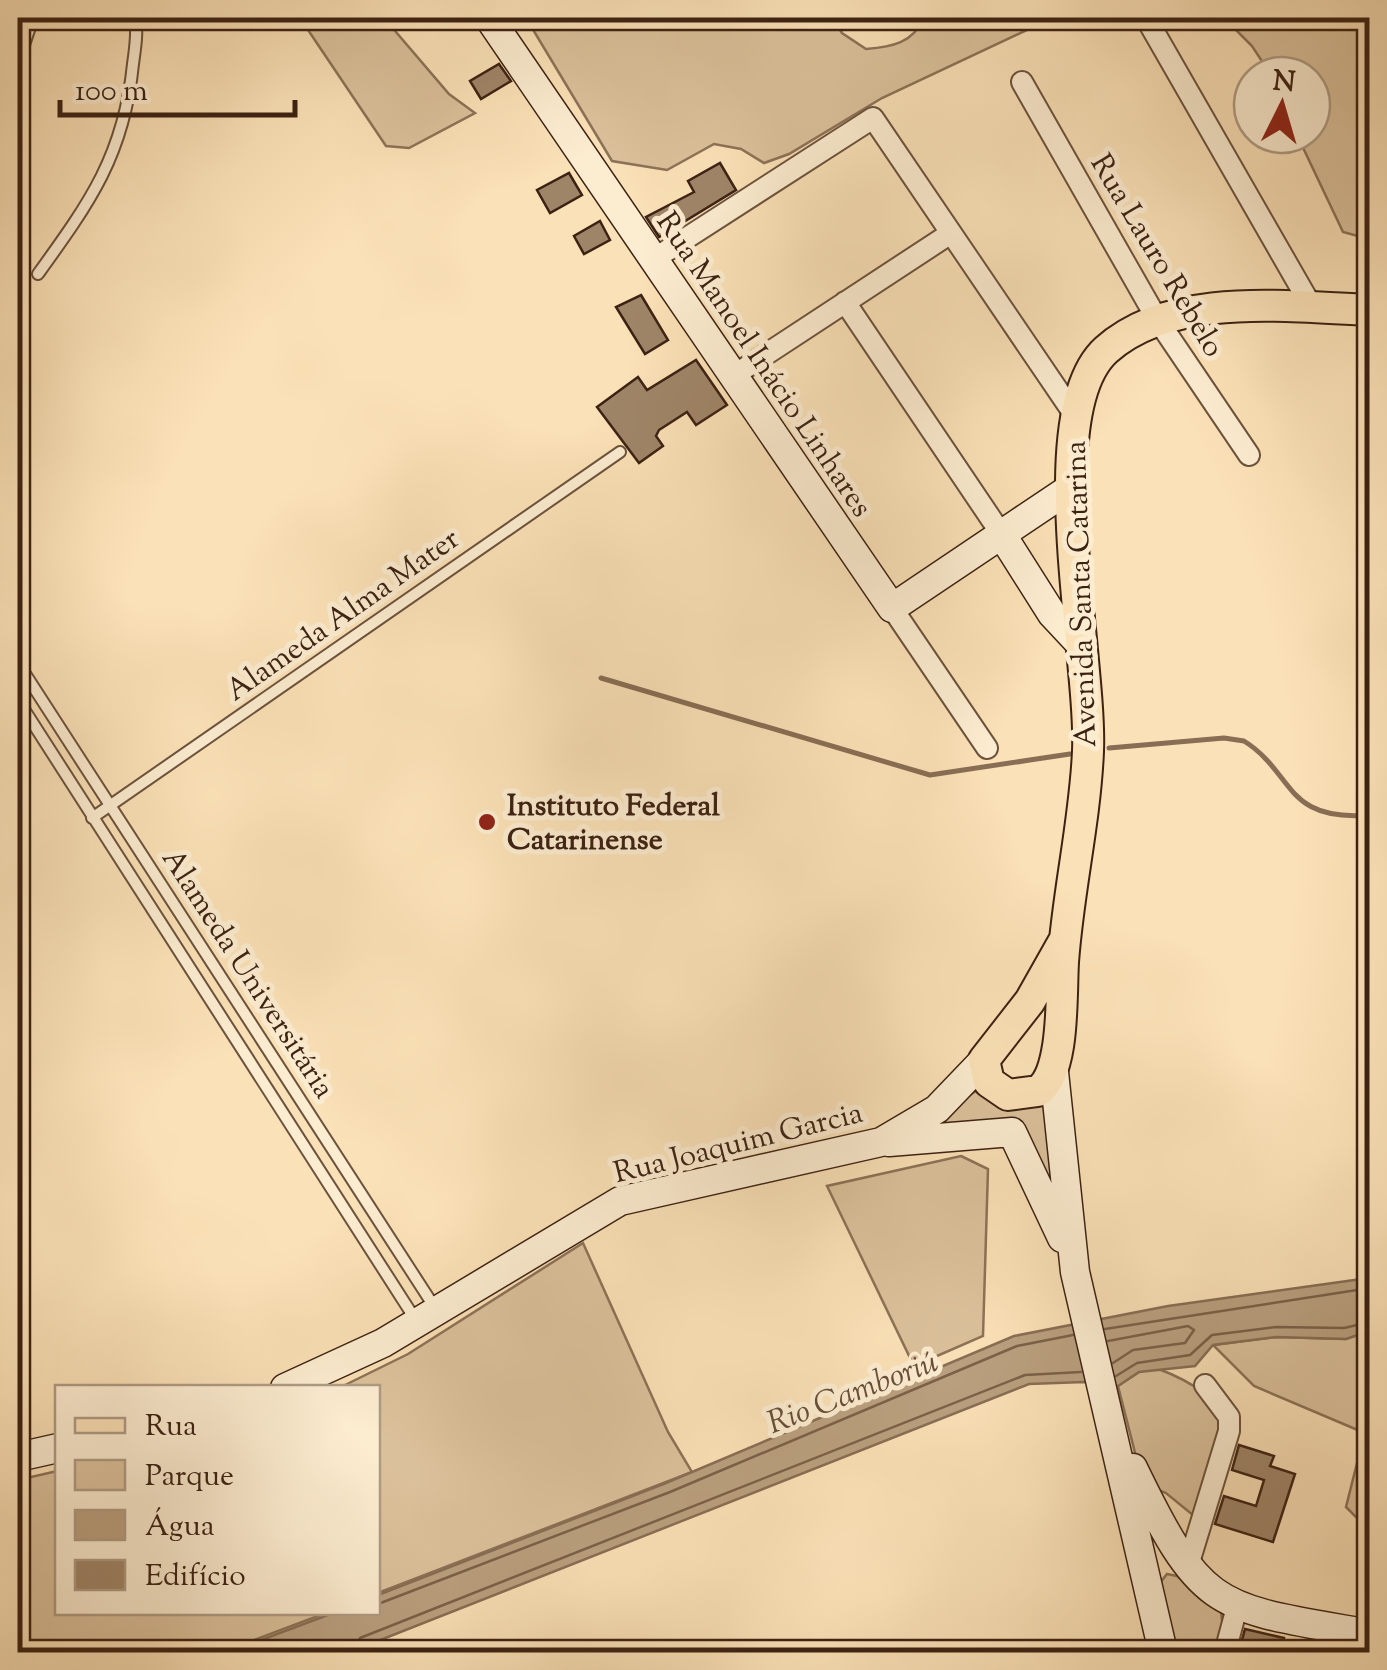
<svg xmlns="http://www.w3.org/2000/svg" width="1387" height="1670" font-family="'Sorts Mill Goudy',serif">
<style>
.green{fill:#dbc19b;stroke:#8c7257;stroke-width:2.5}
.water{fill:#baa07f;stroke:#886e54;stroke-width:2.5}
.lines{fill:none;stroke-linecap:round;stroke-linejoin:round}
.shore{stroke:#7b6149;stroke-width:2.5}
.stream{stroke:#886e54;stroke-width:5}
.building{fill:#9f8568;stroke:#3c2213;stroke-width:2.5}
.lane-casing{stroke:#6c523c;stroke-width:14}
.street-casing{stroke:#6c523c;stroke-width:24}
.secondary-casing{stroke:#3c2213;stroke-width:31}
.primary-casing{stroke:#3c2213;stroke-width:34}
.path{stroke:#3c2213;stroke-width:2.5;stroke-dasharray:8 5;stroke-linecap:butt}
.lane{stroke:#fcecd0;stroke-width:10}
.street{stroke:#fcecd0;stroke-width:20}
.secondary{stroke:#fcecd0;stroke-width:28}
.primary{stroke:#fbe1b7;stroke-width:30}
.poi-dot{fill:#8f2418;stroke:#fcecd0;stroke-width:4}
.labels{text-anchor:middle;stroke-width:10;stroke-linejoin:round;paint-order:stroke}
.street-label{font-size:30px;fill:#3c2213;stroke:#fcecd0}
.poi-label{font-size:30px;font-weight:bold;fill:#3c2213;stroke:#fcecd0;text-anchor:start}
.water-label{font-size:32px;font-style:italic;fill:#684e39;stroke:#fcecd0}
</style>
<rect width="100%" height="100%" fill="#fbe1b7"/>
<filter id="stains"><feTurbulence type="fractalNoise" baseFrequency=".002" numOctaves="4"/><feColorMatrix values="0 0 0 0 .2 0 0 0 0 .09 0 0 0 0 .02 0 0 0 .5 -.17"/></filter>
<radialGradient id="worn" r=".72"><stop offset=".6" stop-color="#630" stop-opacity="0"/><stop offset="1" stop-color="#630" stop-opacity=".3"/></radialGradient>
<path class="green" d="M300 18H384L449 94 475 113 409 148 386 146Z
M526 18H833L842 33 866 49C891 47 914 43 923 18H1025L1027 30 882 98 789 154 764 163 741 149 714 144 667 170 612 161Z
M1224 18H1369V239L1343 232 1297 135H1312V75H1271L1252 46Z
M979 1089 1015 1110 1044 1101 1054 1201 1033 1145 918 1129Z
M961 1156 988 1169 983 1336 914 1366 827 1186Z
M583 1243 668 1432 692 1472 378 1593V1388L341 1387 408 1354Z
M1369 1331V1520L1356 1517 1346 1507 1362 1443 1360 1431 1254 1386 1213 1345 1276 1337 1346 1339Z
M1156 1368C1183 1378 1219 1395 1225 1424L1194 1516 1166 1493 1143 1484 1118 1386 1139 1372Z
M57 1471 58 1612 326 1613 222 1652H20L18 1480Z
M1167 1574 1177 1576 1221 1611 1223 1628 1216 1652H1171L1156 1588Z"/>
<path class="water" d="M1369 1278V1331L1346 1339 1276 1337 1213 1345 1195 1366 1139 1372 1118 1386 1084 1382 1029 1384 350 1652H229L333 1613 378 1612V1595L666 1483 1014 1336 1168 1306Z"/>
<g class="lines">
<path class="shore" d="M1105 1329 1370 1288
M1108 1341 1188 1326 1194 1330 1185 1343 1133 1350 1113 1363
M1116 1376 1137 1363 1190 1355 1212 1335 1276 1327 1344 1328 1370 1322
M378 1604 670 1492 1017 1346 1073 1335
M352 1652 360 1638 1025 1375 1081 1372"/>
<path class="stream" d="M601 678 930 775 1070 754
M1109 748 1224 738 1244 741C1295 773 1283 822 1370 815"/>
</g>
<path class="building" d="M499 64 511 81 481 99 470 81Z
M720 163 736 190 659 237 646 217 694 192 688 181Z
M569 173 582 195 550 213 537 190Z
M600 221 610 240 584 254 574 236Z
M641 295 668 340 645 354 616 307Z
M696 360 727 405 696 425 687 412 659 430 656 436 663 446 639 463 597 407 638 377 647 390Z
M1239 1445 1274 1456 1270 1466 1295 1474 1273 1542 1215 1524 1224 1496 1256 1506 1264 1480 1232 1470Z
M1245 1629 1284 1638 1281 1652 1239 1651Z"/>
<g class="lines">
<defs>
<path id="lane" d="M18 63 33 18
M38 274C90 202 124 155 133 64 135 49 138 32 135 18
M18 663 437 1311
M18 700 417 1322
M92 818 620 452"/>
<path id="street" d="M1146 18 1313 309
M1022 82 1157 319 1249 455
M654 259 873 118 1074 414
M845 302 1002 535
M733 376 951 233
M892 608 987 748
M1187 1569 1229 1431V1417L1205 1385
M1225 1652 1237 1607"/>
<path id="secondary" d="M489 18 892 608 1072 487
M1002 535 1052 614 1081 645
M1054 1072 1075 1272 1163 1652
M889 1142 1012 1132 1062 1238
M285 1388 383 1343 620 1201 881 1142 937 1109 984 1060
M18 1457 58 1448
M1133 1468C1203 1613 1215 1607 1370 1634"/>
<path id="primary" d="M1065 939 1030 1001 984 1060 989 1082 1008 1095 1038 1091C1065 1073 1061 994 1063 962 1068 891 1085 822 1088 751 1092 658 1037 413 1106 350 1172 291 1287 307 1370 310"/>
</defs>
<use href="#lane" class="lane-casing"/>
<use href="#street" class="street-casing"/>
<use href="#secondary" class="secondary-casing"/>
<use href="#primary" class="primary-casing"/>
<path class="path" d="M18 296 30 282"/>
<use href="#lane" class="lane"/>
<use href="#street" class="street"/>
<use href="#secondary" class="secondary"/>
<use href="#primary" class="primary"/>
</g>
<circle class="poi-dot" cx="487" cy="822" r="10"/>
<g class="labels">
<g class="street-label">
<text transform="translate(1158 255) rotate(59)" y="10">Rua Lauro Rebelo</text>
<text transform="translate(765 364) rotate(56)" y="10">Rua Manoel Inácio Linhares</text>
<text transform="translate(1080 594) rotate(-92)" y="10">Avenida Santa Catarina</text>
<text transform="translate(342 614) rotate(-35)" y="10">Alameda Alma Mater</text>
<text transform="translate(249 973) rotate(57)" y="10">Alameda Universitária</text>
<text transform="translate(738 1142) rotate(-14)" y="10">Rua Joaquim Garcia</text>
</g>
<g class="poi-label">
<text x="507" y="815">Instituto Federal<tspan x="507" dy="34">Catarinense</tspan></text>
</g>
<g class="water-label">
<text transform="translate(852 1391) rotate(-21)" y="11">Rio Camboriú</text>
</g>
</g>
<rect width="1387" height="1670" fill="none" stroke="#fbe1b7" stroke-width="60"/>
<rect x="20" y="20" width="1347" height="1630" fill="none" stroke="#3c2213" stroke-width="5"/>
<rect x="30" y="30" width="1327" height="1610" fill="none" stroke="#3c2213" stroke-width="2.5"/>
<rect x="55" y="1385" width="325" height="230" fill="#fcecd0" stroke="#af9b84" stroke-width="2.5"/>
<rect x="75" y="1418" width="50" height="15" fill="#fbe1b7" stroke="#af9b84" stroke-width="2.5"/>
<text x="145" y="1435" font-size="30" fill="#3c2213">Rua</text>
<rect x="75" y="1460" width="50" height="30" fill="#dbc19b" stroke="#af9b84" stroke-width="2.5"/>
<text x="145" y="1485" font-size="30" fill="#3c2213">Parque</text>
<rect x="75" y="1510" width="50" height="30" fill="#baa07f" stroke="#af9b84" stroke-width="2.5"/>
<text x="145" y="1535" font-size="30" fill="#3c2213">Água</text>
<rect x="75" y="1560" width="50" height="30" fill="#9f8568" stroke="#af9b84" stroke-width="2.5"/>
<text x="145" y="1585" font-size="30" fill="#3c2213">Edifício</text>
<g transform="translate(1282 105) rotate(5)"><circle r="48" fill="#fcecd0" stroke="#af9b84" stroke-width="2.5"/>
<path d="M0-8L18 38L0 25L-18 38Z" fill="#8f2418"/>
<text y="-15" font-size="28" font-weight="bold" text-anchor="middle" fill="#3c2213">N</text>
</g>
<path d="M60 100v15h235v-15" fill="none" stroke="#3c2213" stroke-width="5"/>
<text x="75" y="100" font-size="30" fill="#3c2213" stroke="#fcecd0" stroke-width="8" paint-order="stroke">100 m</text>
<rect width="100%" height="100%" filter="url(#stains)"/>
<rect width="100%" height="100%" fill="url(#worn)"/>
</svg>
